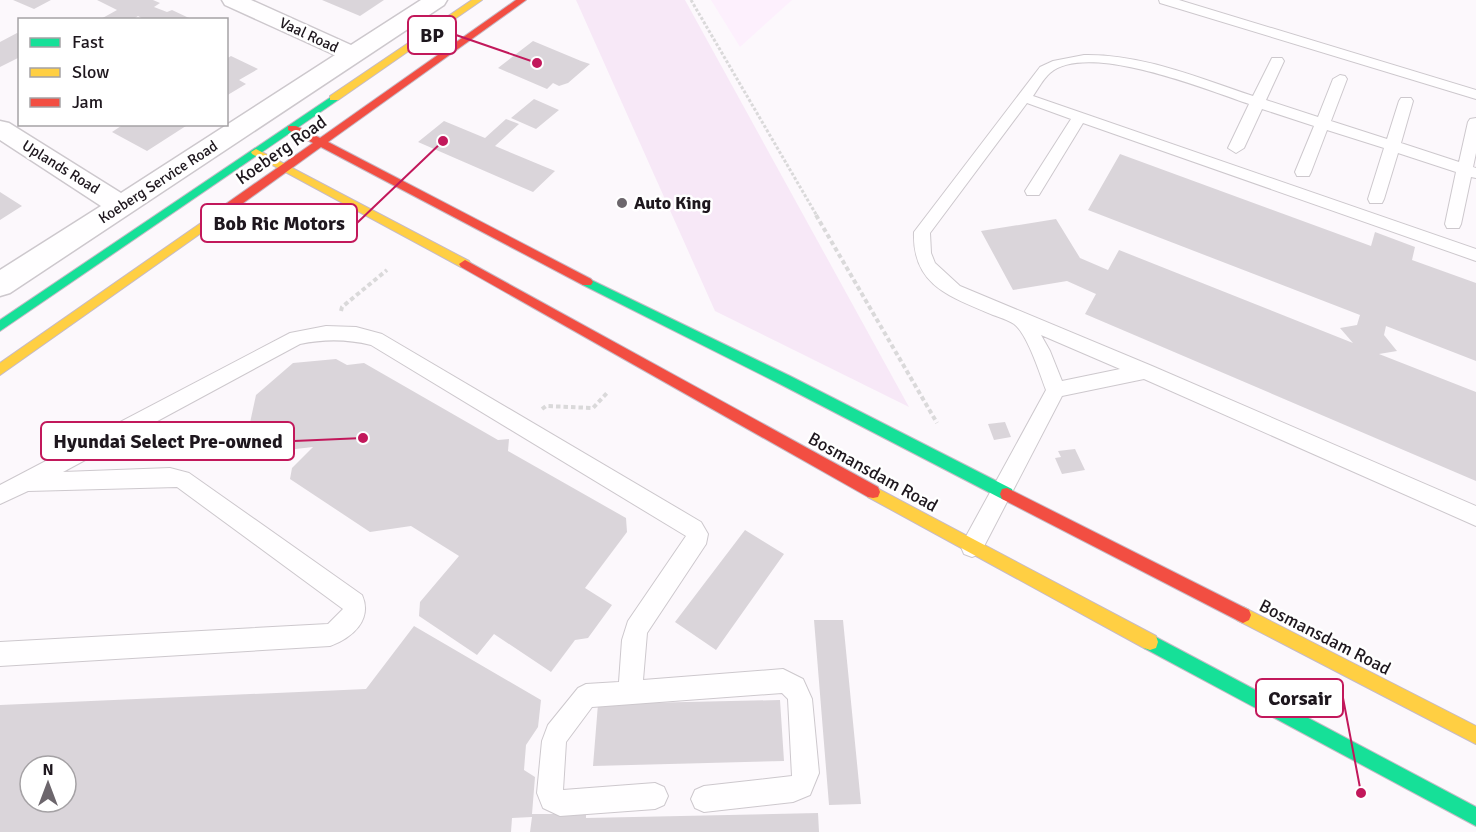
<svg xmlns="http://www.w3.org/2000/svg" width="1476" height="832" font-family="Signika,sans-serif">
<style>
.built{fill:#fdf0fd}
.green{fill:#f7e8f7}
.building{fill:#dad5da;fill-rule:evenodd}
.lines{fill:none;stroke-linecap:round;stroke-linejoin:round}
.lane-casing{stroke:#cdc8cd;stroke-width:2}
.street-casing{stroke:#cdc8cd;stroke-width:3}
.fast-casing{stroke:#c6bac6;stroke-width:2}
.slow-casing{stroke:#c6bac6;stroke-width:2}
.jam-casing{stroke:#c6bac6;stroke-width:2}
.path-far1{stroke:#dad9da;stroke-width:3;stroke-dasharray:3 2;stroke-linecap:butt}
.path{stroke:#dad9da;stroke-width:4;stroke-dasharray:4.5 3;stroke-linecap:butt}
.lane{fill:#fffeff;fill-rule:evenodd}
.street{fill:#fffeff;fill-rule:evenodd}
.fast{fill:#16e098;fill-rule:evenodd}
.slow{fill:#ffcf43;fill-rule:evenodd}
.jam{fill:#f24e42;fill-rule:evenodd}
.poi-dot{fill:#6c666c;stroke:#fff;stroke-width:2}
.labels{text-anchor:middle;stroke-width:5;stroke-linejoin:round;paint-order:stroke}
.far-street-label{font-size:15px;fill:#1e171e;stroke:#fff}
.street-label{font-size:18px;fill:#1e171e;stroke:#fff}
.poi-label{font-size:18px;font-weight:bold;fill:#1e171e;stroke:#fff;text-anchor:start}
.leader{fill:none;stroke:#c2185b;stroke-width:2}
.callout-dot{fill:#c2185b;stroke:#fff;stroke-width:2}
.callout{fill:#fff;stroke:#c2185b;stroke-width:2}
.callout-label{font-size:20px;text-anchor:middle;font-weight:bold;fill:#1e171e}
</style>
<rect width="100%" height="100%" fill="#fcf8fc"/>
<path class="built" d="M711 0H792L740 47Z"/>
<path class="green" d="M576 0H685L909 407 715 311Z"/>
<path class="building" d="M13 0H51L34 9Z
M97 0H153L160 3 154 7 167 12 172 10 189 18 145 20 138 16 132 20H99L117 10Z
M322 0H384L360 16Z
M17 33 20 35V57L0 67V42Z
M533 41 581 61 590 64 568 83 559 86 553 83 547 89 498 68Z
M231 56 258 69 239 80 246 84 226 96V59Z
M534 99 559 110 536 129 511 118Z
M506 119 519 124 495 146 555 171 533 192 418 142 444 121 485 138Z
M124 124H189L147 151 112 132Z
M1120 154 1371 246 1375 232 1415 247 1412 260 1476 283V361L1386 326 1384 335 1397 351 1379 354 1476 392V481L1085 314 1096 294 1067 281 1013 290 981 231 1056 219 1080 258 1108 270 1119 250 1353 343 1340 328 1357 325 1360 315 1088 210Z
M0 192 22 206 0 220Z
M336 359 347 365 364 363 498 440 509 439 508 451 626 518 627 532 585 588 612 605 588 638 575 640 551 672 494 634 477 655 419 616 420 602 459 556 411 526 370 532 290 479 292 468 313 447 278 451 248 432 256 395 293 363Z
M1005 422 1011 437 994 440 988 424Z
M1075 449 1085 470 1062 474 1055 458 1061 457 1058 451Z
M745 530 784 554 716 650 675 622Z
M814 620H843L861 804 829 805Z
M414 626 541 700 538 727 526 745 524 770 535 777 532 814H586V818L818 813 819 832H530L532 817 512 818 511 832H0V705L366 689ZM30 766H66V802H30Z
M780 700 784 761 593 766 598 704Z"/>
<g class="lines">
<defs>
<path id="lane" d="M1159 0H1179L1476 90V99L1160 3Z
M1084 55C1143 54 1199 78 1253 96L1272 58H1282L1284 61 1266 100 1318 117 1333 79 1340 75 1345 76 1347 79 1331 121 1387 139 1399 101 1401 98H1411L1413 101 1401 143 1459 162 1468 122 1470 119 1476 118V153L1473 167 1476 168V178L1471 177 1461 224 1459 228H1447L1445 224 1456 172 1398 153 1384 199 1382 203H1370L1368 199 1384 148 1327 130 1311 172 1309 176H1297L1295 172 1314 126 1262 109 1244 148 1236 153 1228 148 1249 104C1207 90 1088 41 1050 73 1043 79 1038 89 1033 96L1476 249V261L1083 123 1039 195H1027L1025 191 1071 119 1027 103 930 233 931 253 935 263 960 286 1152 366 1476 506V526L1144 379 1062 396 980 554 972 557 964 554 961 547 964 540 1046 390C1040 374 1027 333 1014 324 1008 320 999 317 993 315 951 297 912 286 914 232L1040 67 1053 61ZM1041 335 1120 369 1062 381 1050 351Z
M326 326 356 327 382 334 701 522 708 534 706 544 647 633 643 680 783 669 803 679 812 699 819 773 810 795 793 802 704 812 695 808 691 799 695 790 704 786 792 776 788 699 782 693 592 707 566 742 563 790 655 783 664 787 668 796 664 805 655 809 560 816 543 808 537 793 542 741 548 725 578 688 586 684 619 682 622 640 628 621 686 536 371 345C347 339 324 339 300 344L63 472 170 468 189 473 362 595C373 620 352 638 330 646L0 666V642L328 624 343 609 177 487 28 491 0 504V485L290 333Z"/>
<path id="street" d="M222 0H251L351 45 421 0H447L444 5 10 293 0 296V270L101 206 0 140V121L9 123 121 193 335 55 225 5Z"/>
<path id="fast" d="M334 95 338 96V100L0 331V320Z
M587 278 790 376 1012 489 1014 494 1012 499 1007 500 1002 499 780 384 583 285 581 282Z
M1150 634 1476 807V826L1144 648 1142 642 1144 636Z"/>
<path id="slow" d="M472 0H482L338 100H330V96Z
M256 149 469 261 471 264 469 267H461L252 154 251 152Z
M224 207 228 208V214L0 375V363Z
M873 486 1156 636 1158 642 1156 648 1150 650 1144 648 868 497 866 492 868 487Z
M1243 607 1476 726V744L1237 620 1235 615 1237 610Z"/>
<path id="jam" d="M516 0H526L328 142 591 279 593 282 591 285H583L321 147 228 214H220V208L313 143 288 130V126H296L320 138Z
M465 260 878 487 880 492 878 497 873 498 868 497 461 267 459 264Z
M1007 488 1249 610 1251 615 1249 620 1243 623 1237 620 1002 499 1000 494 1002 489Z"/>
</defs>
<use href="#lane" class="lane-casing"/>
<use href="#street" class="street-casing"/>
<use href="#fast" class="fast-casing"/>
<use href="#slow" class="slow-casing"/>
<use href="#jam" class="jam-casing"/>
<path class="path-far1" d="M691 0 817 216"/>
<path class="path" d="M816 215 937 423
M341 311 342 307 387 270
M542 409 546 406 593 408 608 392"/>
<use href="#lane" class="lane"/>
<use href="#street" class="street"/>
<use href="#fast" class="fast"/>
<use href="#slow" class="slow"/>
<use href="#jam" class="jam"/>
</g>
<circle class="poi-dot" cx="622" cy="203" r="6"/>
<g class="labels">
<g class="far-street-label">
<text transform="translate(309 35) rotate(25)" y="5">Vaal Road</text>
<text transform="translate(61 167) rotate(32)" y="5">Uplands Road</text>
<text transform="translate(158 182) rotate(-33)" y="5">Koeberg Service Road</text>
</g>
<g class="street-label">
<text transform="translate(281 150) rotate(-35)" y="6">Koeberg Road</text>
<text transform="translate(873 472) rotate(29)" y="6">Bosmansdam Road</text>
<text transform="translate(1325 637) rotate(27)" y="6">Bosmansdam Road</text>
</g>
<g class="poi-label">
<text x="634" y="209">Auto King</text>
</g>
</g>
<path class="leader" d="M537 63L456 35M443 141L357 223M363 438L294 441M1361 793L1343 698"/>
<g class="callout-dot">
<circle cx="537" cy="63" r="6"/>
<circle cx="443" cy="141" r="6"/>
<circle cx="363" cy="438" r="6"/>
<circle cx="1361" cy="793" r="6"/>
</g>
<g class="callout">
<rect x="408" y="16" width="48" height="38" rx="6"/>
<rect x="201" y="204" width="156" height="38" rx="6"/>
<rect x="41" y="422" width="253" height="38" rx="6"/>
<rect x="1256" y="679" width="87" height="38" rx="6"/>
</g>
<g class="callout-label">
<text x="432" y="42">BP</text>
<text x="279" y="230">Bob Ric Motors</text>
<text x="168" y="448">Hyundai Select Pre-owned</text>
<text x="1300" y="705">Corsair</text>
</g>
<rect x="18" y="18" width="210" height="108" fill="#ffffff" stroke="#a5a2a5" stroke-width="1.5"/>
<rect x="30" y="38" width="30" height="9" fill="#16e098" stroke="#a5a2a5" stroke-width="1.5"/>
<text x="72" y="48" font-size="18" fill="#1e171e">Fast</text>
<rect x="30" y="68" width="30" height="9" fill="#ffcf43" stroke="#a5a2a5" stroke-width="1.5"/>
<text x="72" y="78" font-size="18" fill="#1e171e">Slow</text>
<rect x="30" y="98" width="30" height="9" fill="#f24e42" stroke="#a5a2a5" stroke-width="1.5"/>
<text x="72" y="108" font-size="18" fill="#1e171e">Jam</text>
<g transform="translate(48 784)"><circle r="28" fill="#ffffff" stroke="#a5a2a5" stroke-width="1.5"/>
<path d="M0-4.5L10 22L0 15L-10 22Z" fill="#6c666c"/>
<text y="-9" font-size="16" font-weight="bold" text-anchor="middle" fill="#1e171e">N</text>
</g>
</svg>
